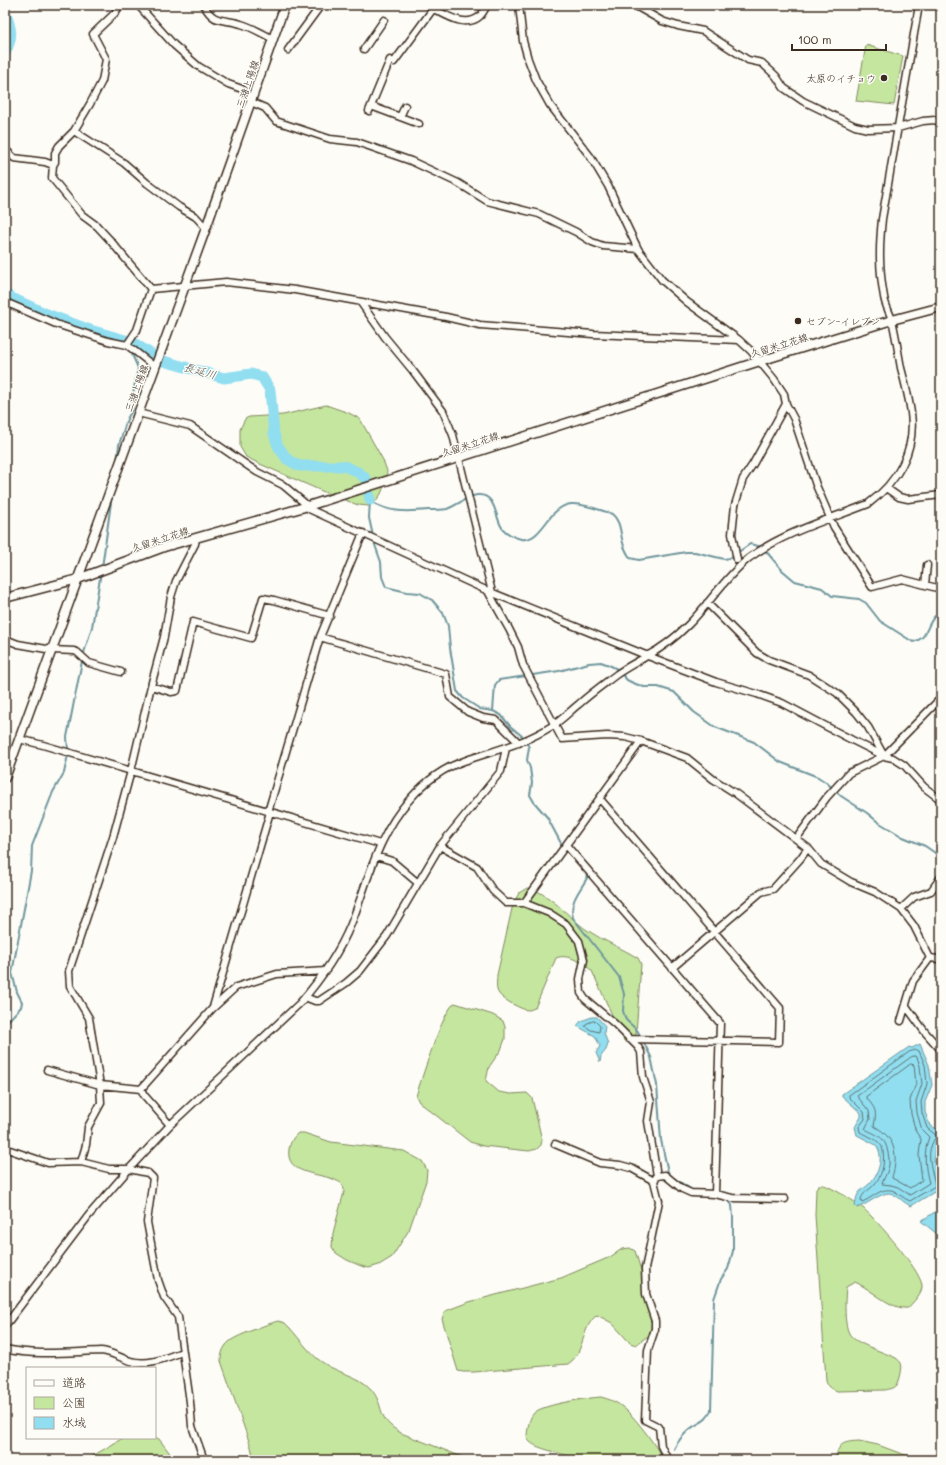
<svg xmlns="http://www.w3.org/2000/svg" width="946" height="1465" font-family="Mali,'Klee One',sans-serif">
<style>
.green{fill:#c5e69f;stroke:#80885e}
.water{fill:#91def0;stroke:#6f969c}
.lines{fill:none;stroke-linecap:round;stroke-linejoin:round}
.shore{stroke:#5d7272;stroke-width:1}
.stream{stroke:#6f969c;stroke-width:2}
.river{stroke:#91def0;stroke-width:11}
.minor-casing{stroke:#3b2a1e;stroke-width:9}
.major-casing{stroke:#3b2a1e;stroke-width:11}
.minor{stroke:#fdfcf7;stroke-width:6}
.major{stroke:#fdfcf7;stroke-width:8}
.poi-dot{fill:#3b2a1e;stroke:#fdfcf7;stroke-width:1.5}
.labels{text-anchor:middle;stroke-width:3;stroke-linejoin:round;paint-order:stroke}
.poi-label{font-size:10px;fill:#3b2a1e;stroke:#fdfcf7;text-anchor:end}
.street-label{font-size:10px;fill:#3b2a1e;stroke:#fdfcf7}
.water-label{font-size:11px;font-style:italic;fill:#505752;stroke:#fdfcf7}
</style>
<rect width="100%" height="100%" fill="#fdfcf7"/>
<filter id="ink" filterUnits="userSpaceOnUse"><feTurbulence type="fractalNoise" baseFrequency=".025" numOctaves="2"/><feDisplacementMap in="SourceGraphic" scale="8" xChannelSelector="R" yChannelSelector="G"/><feConvolveMatrix kernelMatrix="1 2 1 2 8 2 1 2 1" color-interpolation-filters="sRGB"/></filter>
<g filter="url(#ink)">
<path class="green" d="M866 45 903 56 894 105 856 101Z
M326 405 349 413 360 419 383 460 387 471 386 481 381 494 375 502 369 506 358 505 324 492 260 464 246 457 240 447V429L245 419 249 417 283 415Z
M527 888C548 891 569 918 587 930 603 941 622 948 638 958L641 964 636 1034 633 1043 624 1041 592 971C583 963 568 953 556 958L535 1008C534 1008 530 1010 529 1010 523 1011 502 999 499 994 495 989 497 981 497 975L513 904 519 893Z
M455 1003 493 1015 503 1021 505 1027V1039L501 1050 489 1067 486 1081 499 1092 511 1094 527 1093 532 1098 542 1140 541 1145 537 1149 529 1151 483 1146 470 1142 419 1102 416 1096C421 1081 443 1009 455 1003Z
M298 1133H304L331 1142 404 1151 422 1161 427 1170 426 1181 409 1230 392 1257 379 1265 369 1268 361 1266 347 1260 336 1253 332 1247 333 1233 344 1192C344 1190 344 1188 343 1186 342 1182 336 1181 333 1179 317 1173 285 1174 289 1149 290 1143 293 1137 298 1133Z
M818 1185C819 1185 822 1185 824 1185 831 1187 858 1203 864 1209 877 1221 919 1268 922 1285 923 1293 913 1302 908 1308 891 1310 871 1289 855 1282L846 1287C845 1298 843 1328 851 1336 857 1344 886 1353 896 1358 897 1359 900 1361 901 1363 903 1367 900 1380 897 1385 894 1389 889 1389 885 1390L837 1391C831 1388 828 1387 826 1380L815 1215 816 1189Z
M630 1248 635 1251 655 1314 649 1335 636 1345 630 1343 612 1323 597 1315C581 1326 585 1354 568 1364L474 1372H463L458 1371 442 1319 445 1311 469 1302 561 1278 610 1257 622 1249Z
M278 1321 285 1323 289 1327C300 1339 311 1356 325 1364 340 1374 358 1375 371 1389 386 1407 375 1418 401 1433L470 1460H254L251 1447 221 1361C221 1354 223 1347 229 1342 233 1337 270 1323 278 1321Z
M601 1397C608 1399 615 1401 621 1406 633 1414 657 1446 663 1460H578L576 1458C565 1454 537 1449 530 1442 526 1438 527 1434 528 1428 529 1422 530 1417 535 1412 546 1404 587 1398 601 1397Z
M155 1437 159 1439 175 1460H86L123 1438Z
M859 1441 878 1445 902 1454 930 1460H835C839 1443 842 1442 859 1441Z"/>
<path class="water" d="M592 1017H597L605 1026 604 1033 608 1044 606 1050 601 1056 600 1062 596 1053 600 1046 595 1036 577 1026 581 1021Z
M920 1044 929 1065 932 1085 925 1102V1112L930 1126 940 1131C942 1139 936 1141 935 1148 932 1162 937 1177 941 1189L936 1191 911 1206C903 1203 897 1194 889 1193 881 1193 866 1205 857 1208L855 1206C856 1202 856 1197 858 1194 860 1190 865 1188 868 1185 878 1176 885 1157 876 1145L857 1135 855 1127 861 1117V1113L842 1096V1094L909 1047 912 1048Z
M941 1208V1245L937 1234 921 1221Z"/>
<g class="lines">
<path class="shore" d="M593 1021H595L600 1026 599 1032 591 1030 585 1026 586 1024Z
M917 1050 919 1051 925 1065 927 1084 921 1102 922 1113 927 1128 937 1136C935 1138 933 1141 932 1144 926 1156 933 1173 935 1186L910 1201C904 1199 900 1194 894 1191 882 1186 873 1198 862 1202L861 1200C862 1193 868 1191 873 1186 882 1176 885 1165 883 1151 882 1148 882 1145 879 1143 874 1137 866 1136 860 1132L859 1127 865 1119 864 1112 849 1097V1095L909 1052Z
M915 1056 917 1057 920 1066 922 1084 916 1101 917 1113 922 1130 929 1137C923 1152 925 1168 929 1183L910 1195 898 1187 891 1185 882 1184C883 1179 887 1174 888 1169 890 1164 889 1158 888 1153 885 1136 878 1136 865 1129L870 1119 869 1111 857 1096 911 1057Z
M911 1064 914 1065 916 1084 910 1100 911 1114 916 1132 921 1139 919 1155 922 1180 910 1188 892 1178C892 1175 894 1172 894 1169 898 1149 891 1135 874 1126 877 1110 876 1110 866 1097Z"/>
<path class="stream" d="M117 461 119 445 127 419 132 410 134 388 138 368 130 350
M370 500 369 518 375 545 381 562 382 577 386 587 407 592 420 593 432 600 443 613 448 626 450 648 457 691 463 698 480 709 493 711 501 715 510 726 522 736 529 747 527 760 530 768 532 783 530 795 534 802 547 817 563 847 576 861
M370 501C389 513 407 512 428 510 434 510 441 510 447 509 456 506 468 496 477 495 495 493 495 515 501 526 504 532 514 538 521 539 543 542 547 507 571 504 584 503 600 510 612 514 621 521 620 533 623 543 624 548 627 553 630 558L639 560 686 552H695L724 559 730 558 734 555
M765 550 782 570 795 581 822 588 832 596 859 599 866 603 880 621 913 642C930 637 924 627 936 615L941 617
M737 553 750 544 762 547
M102 568 112 495
M493 711 495 685 499 680 559 671 589 663 601 662 609 665 617 669 627 680 633 683 644 687H658L674 692 694 712 715 727 754 742 780 762 818 777 827 783 841 796 867 813 878 822 903 837 925 846 941 857
M68 750 67 737 70 722 83 656 92 627 101 572
M586 872 587 878C580 891 569 901 573 918L619 977 624 994 623 1011 626 1020 637 1030 641 1037
M5 1024 21 1007 22 1002 17 992 12 973 31 871 32 846 53 792 64 773 68 755
M643 1041 651 1057 657 1085 661 1140 668 1172 672 1177 694 1191
M674 1449C678 1441 684 1434 690 1429 699 1422 707 1422 711 1410L714 1299 721 1279 728 1269 733 1251V1217L732 1205 728 1200"/>
<path class="river" d="M5 11C11 28 14 36 5 53
M5 295 49 315 90 330 132 342 160 360 224 378 251 374 262 377 270 390 274 434 278 446 287 459 299 466H344L358 472 366 479 370 500"/>
<defs>
<path id="minor" d="M120 5 115 13 93 34 106 59 102 81 90 104 74 131 59 146 55 153V162L53 165 52 178 82 215 97 226 109 239 151 289
M138 5 174 45 198 66 228 84 242 89 252 100
M204 5C214 25 224 18 241 24 252 27 263 34 273 39
M428 5 432 8C446 15 466 29 480 16 483 13 485 9 487 5
M519 5 523 41 528 59 536 80 550 105 590 156 608 186 638 249 662 280 687 302 739 340 751 351 774 379 784 394 786 404 794 419 816 485 834 527 872 587 902 579 941 589
M634 5 662 21 678 26 703 31 748 60 762 63 776 76 784 88 803 101 855 126 868 129 898 128 923 121 935 120 941 123
M364 49 384 20
M288 50 321 5
M394 62 433 9
M251 102 265 108 276 121 330 139 357 142 411 161 458 183 487 201 539 214 576 232 592 242 603 246 638 249
M371 106 419 124
M369 111 390 60
M400 117 405 106
M74 131 124 163 147 183 179 207 196 217 206 228
M5 149 14 158 45 162 53 165
M151 289 226 282 295 290 446 317 480 325 593 334 739 340
M5 302 56 324 108 341 127 345 155 367
M361 303 385 337 413 371 443 411 453 435 492 592
M127 345 137 330 151 289
M138 413 190 426 257 472 283 485 308 506 309 509 488 591 648 656 716 682 757 694 782 703 852 740 884 756 893 758 904 765 924 787 941 800
M886 488 899 497 908 499 941 495
M737 560 732 534 735 505 743 479 753 464 786 404
M925 585 927 565
M488 591 495 604 509 629 518 647 523 665 562 739 607 736 625 737 641 741 687 758 713 779 735 793 808 848 821 864 851 882 875 892 901 909 914 926 930 958
M707 603 757 653 769 660 809 675 837 693 856 712 868 727 884 756
M320 637 446 674 450 697 468 712 483 718 496 720 519 743
M5 639 18 644 52 650 74 651 77 652 89 663 121 672
M151 686 171 692 177 691 193 622 251 638 263 598 274 600 330 616
M19 739 43 745 380 844
M600 799 780 1008 779 1042 629 1039
M268 812 320 637 363 533
M796 839 827 797 849 773 884 756 941 698
M566 845 720 1023 715 1194
M440 846 477 867 493 891 506 903H524L549 913 566 924 579 941 584 960 580 979 581 993 585 999 615 1024 638 1047 641 1052 643 1077 651 1102 648 1121 657 1176 654 1181
M376 856 392 861 418 883
M524 903 641 741
M901 909 914 897 931 891 941 877
M930 958 938 959 941 957
M672 968 761 892 773 889 800 859 808 848
M305 997 315 1001H319L346 983 360 971 387 936 440 846 501 771 506 748
M906 1006 925 1032 941 1050
M213 1007 270 812
M901 1021 913 981 930 958
M47 1070 100 1085 141 1089 212 1009 236 987 277 974 326 971
M141 1089 144 1095 170 1125
M555 1144 600 1163 620 1165 631 1168 654 1181 659 1201 645 1269 646 1294 655 1321V1329L648 1350 645 1420 659 1427 661 1446 668 1460
M5 1150H10L48 1163 81 1162 109 1169H129L148 1173 153 1178 147 1222 158 1280 164 1297 178 1317 190 1402 192 1426 204 1460
M81 1162 86 1145 88 1127 101 1103 100 1085 89 1018 70 986 69 971 113 837 131 771 151 686 164 637 171 597 176 581 195 544 196 538
M657 1176 665 1175 682 1189 691 1193 715 1194 732 1198 785 1199
M5 1326 89 1215 129 1169 170 1125 300 1003C321 979 339 953 351 924 369 879 377 836 410 799 424 783 443 768 464 761 495 750 524 744 552 726 562 720 570 711 579 704 591 693 604 684 617 674 627 667 637 662 647 656 662 648 676 637 688 625 709 604 726 576 749 558 784 532 828 520 868 504 898 482 916 450 911 413 909 398 905 383 901 368 898 352 896 336 892 320 890 313 885 305 884 297 879 269 879 248 882 219L919 5
M5 1349C36 1356 69 1352 101 1351 112 1352 120 1358 131 1361 148 1366 166 1358 182 1352"/>
<path id="major" d="M5 598 78 579 164 547 308 506 760 361 892 320 941 307
M5 778 206 228 285 5"/>
</defs>
<use href="#minor" class="minor-casing"/>
<use href="#major" class="major-casing"/>
<use href="#minor" class="minor"/>
<use href="#major" class="major"/>
</g>
</g>
<g class="poi-dot">
<circle cx="884" cy="78" r="4"/>
<circle cx="798" cy="321" r="4"/>
</g>
<g class="labels">
<g class="poi-label">
<text x="876" y="82">太原のイチョウ</text>
<text x="806" y="325" text-anchor="start">セブン-イレブン</text>
</g>
<g class="street-label">
<text transform="translate(247 84) rotate(-71)" y="4">三潴上陽線</text>
<text transform="translate(779 345) rotate(-17)" y="4">久留米立花線</text>
<text transform="translate(136 388) rotate(-70)" y="4">三潴上陽線</text>
<text transform="translate(470 444) rotate(-18)" y="4">久留米立花線</text>
<text transform="translate(160 539) rotate(-18)" y="4">久留米立花線</text>
</g>
<g class="water-label">
<text transform="translate(200 371) rotate(16)" y="4">長延川</text>
</g>
</g>
<rect width="946" height="1465" fill="none" stroke="#fdfcf7" stroke-width="20"/>
<rect x="10" y="10" width="926" height="1445" fill="none" stroke="#3b2a1e" stroke-width="1.5" filter="url(#ink)"/>
<rect x="26" y="1367" width="130" height="72" fill="#fdfcf7" stroke="#afa8a0"/>
<rect x="34" y="1380" width="20" height="6" fill="#fdfcf7" stroke="#afa8a0"/>
<text x="62" y="1387" font-size="12" fill="#3b2a1e">道路</text>
<rect x="34" y="1397" width="20" height="12" fill="#c5e69f" stroke="#afa8a0"/>
<text x="62" y="1407" font-size="12" fill="#3b2a1e">公園</text>
<rect x="34" y="1417" width="20" height="12" fill="#91def0" stroke="#afa8a0"/>
<text x="62" y="1427" font-size="12" fill="#3b2a1e">水域</text>
<path d="M792 44v6h94v-6" fill="none" stroke="#3b2a1e" stroke-width="2"/>
<text x="798" y="44" font-size="12" fill="#3b2a1e" stroke="#fdfcf7" stroke-width="3" paint-order="stroke">100 m</text>
</svg>
